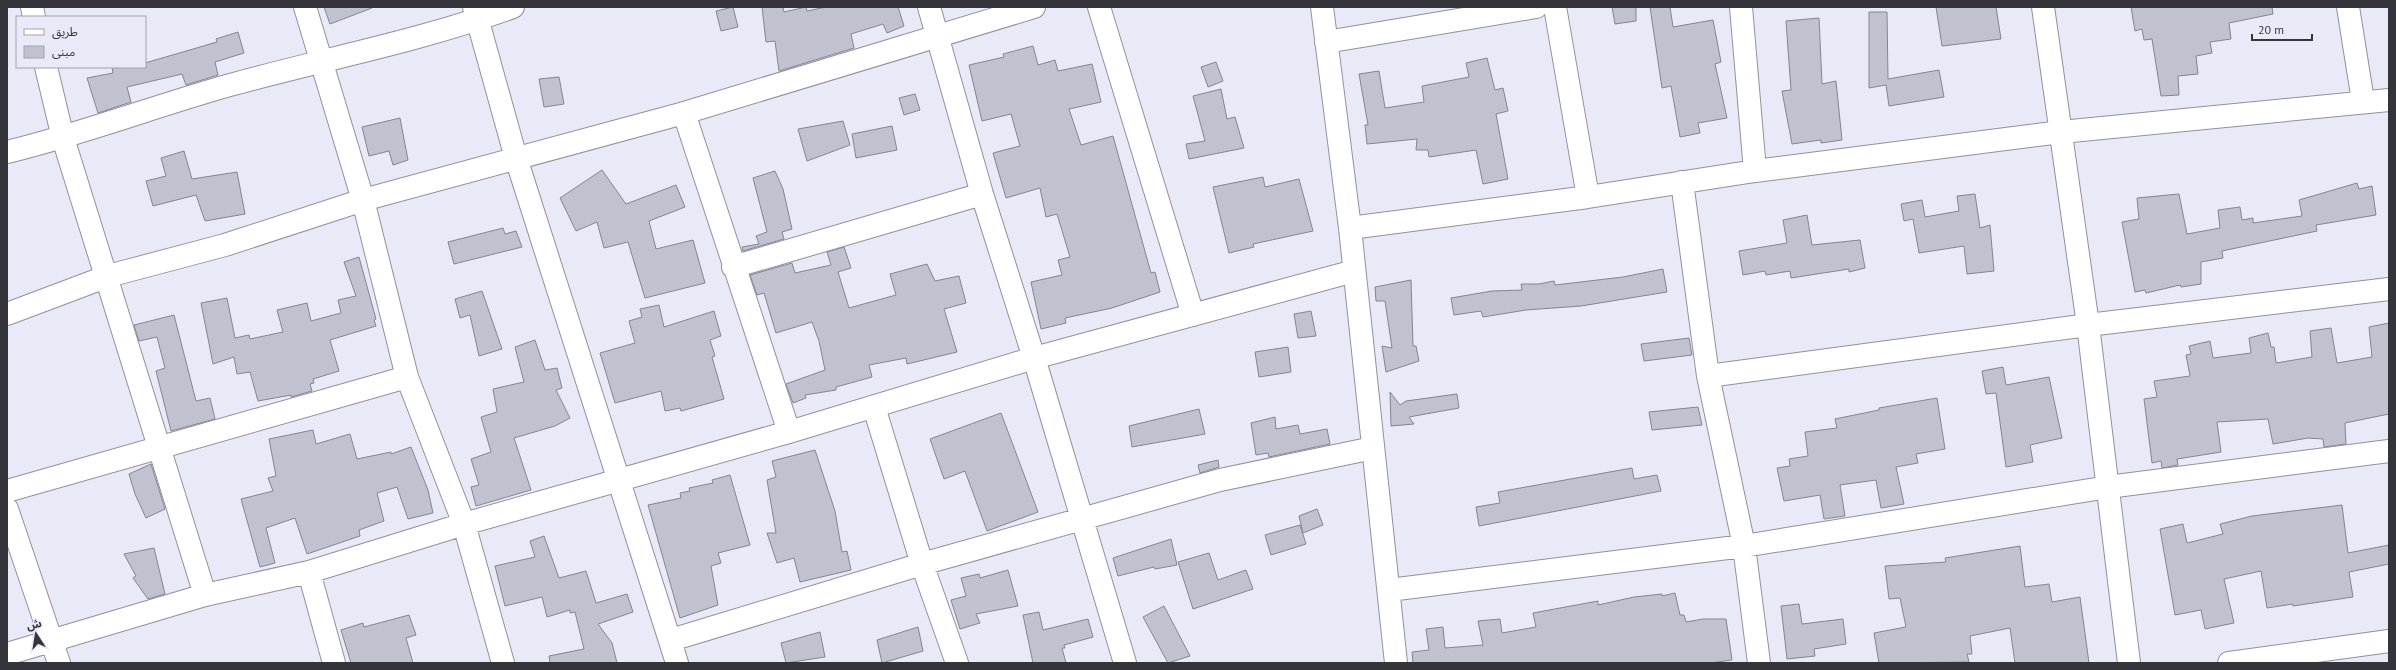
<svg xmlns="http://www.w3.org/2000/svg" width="2396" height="670" font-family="'PT Sans','Noto Sans Arabic',sans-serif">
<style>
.building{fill:#c1c2cf;stroke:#848592}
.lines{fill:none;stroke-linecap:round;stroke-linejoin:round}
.minor-casing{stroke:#90919e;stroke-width:24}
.minor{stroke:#fff;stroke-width:22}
</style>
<rect width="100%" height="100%" fill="#e8eaf8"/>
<path class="building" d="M324 7H371L372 8 330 24Z
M733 7 738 27 721 31 716 11Z
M762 7H783L784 12 806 7 807 11 826 7H898L904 26 887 33 883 24 851 34 854 48 779 71 775 41 766 42Z
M1612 7H1636V21L1615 24Z
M1650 7H1670L1673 27 1713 20 1721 62 1715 64 1727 118 1698 123 1700 133 1680 137 1671 86 1662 88Z
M1936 7H1996L2001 39 1942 46Z
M2131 7H2272L2273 14 2229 23 2231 39 2210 42 2212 53 2196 56 2198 74 2178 76 2179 95 2161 96 2152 39 2144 40 2142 29 2135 31Z
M1869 12H1887L1888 79 1939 70 1944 97 1889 106 1886 85 1869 88Z
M1819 18 1822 84 1836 81 1842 140 1821 143V140L1792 144 1782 91 1791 90 1786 21Z
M238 32 244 53 215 62 218 75 186 85 182 74 127 87 131 102 98 113 87 78 113 73 112 67H145V63L217 42 216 39Z
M1033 46 1038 65 1055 60 1058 71 1092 64 1101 102 1069 109 1081 145 1113 136 1151 273 1155 272 1160 292 1112 308 1065 318 1066 323 1041 329 1031 282 1062 275 1058 260 1070 257 1057 214 1046 217 1040 188 1006 198 993 153 1020 146 1011 114 982 121 969 65 1004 57 1003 54Z
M1487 58 1495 90 1503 88 1508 111 1496 114 1508 179 1483 184 1476 150 1429 157 1428 150H1416L1417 139 1367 144 1365 125H1368L1359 74 1379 71 1385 108 1424 102 1422 86 1469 77 1466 63Z
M1216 62 1223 81 1208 87 1201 67Z
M559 77 564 104 544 107 539 79Z
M1221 89 1227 119 1235 117 1244 148 1189 159 1186 144 1205 141 1193 96Z
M915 94 920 110 904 115 899 98Z
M400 118 408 160 393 165 389 151 369 156 362 127Z
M843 121 850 145 807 161 798 129Z
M892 126 897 150 856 158 852 134Z
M184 151 192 179 237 172 245 214 205 221 196 195 153 206 146 181 166 176 161 158Z
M602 170 626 204 676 185 685 207 649 221 656 249 693 240 705 283 645 298 628 242 604 248 597 222 576 231 560 198Z
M775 171 783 189 792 229 782 232 784 239 743 251 742 247 759 244 756 236 767 232 753 178Z
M1263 177 1265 187 1299 179 1313 231 1253 244 1254 247 1229 253 1213 187Z
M2357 183 2359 189 2372 186 2376 215 2316 225 2317 231 2222 251 2223 258 2201 262V284L2181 287 2180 285 2146 293 2145 290 2135 292 2122 222 2139 219 2137 198 2179 194 2187 234 2220 228 2218 210 2240 207 2242 220 2253 218V223L2302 216 2299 200Z
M1975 194 1980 228 1990 225 1994 271 1967 274 1964 246 1919 253 1913 219 1904 221 1901 204 1922 200 1925 217 1959 211 1957 196Z
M1807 215 1812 245 1860 240 1865 268 1849 272V269L1791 278 1790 271 1766 275 1765 271 1743 275 1739 251 1787 243 1783 220Z
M503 228 505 234 516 231 522 247 454 264 448 242Z
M844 247 851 268 838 272 849 308 896 295 890 274 927 264 935 281 959 276 966 303 944 309 957 352 907 364 906 358 869 365 872 377 836 387V390L805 395 806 398 793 403 786 384 825 370 819 341 812 322 776 333 764 293 757 295 750 275 792 263 795 273 831 265 827 252Z
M359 257 376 319 374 320 376 326 330 340 339 371 313 379 314 383 310 384 312 391 291 397V395L258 401 250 372 237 374 234 357 213 364 201 303 227 298 235 338 249 335 250 339 283 332 277 310 307 303 311 321 341 313 338 300 356 296 344 262Z
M1663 269 1667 292 1581 306 1526 310 1483 317 1481 311 1454 315 1451 298 1492 291 1522 290 1521 284H1539L1554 281 1555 285 1623 277Z
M1411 280 1413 346H1416L1419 361 1386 372 1382 346 1392 348 1385 301H1376L1375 287Z
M482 291 502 349 479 356 470 315 460 318 455 299Z
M659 305 664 327 714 311 721 336 710 340 715 356 712 357 724 399 681 411 680 408 665 411 661 391 615 403 600 353 635 343 629 321 642 317 640 309Z
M1311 311 1316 336 1298 338 1294 314Z
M174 315 196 401 210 398 215 419 171 431 156 371 165 368 157 337 139 341 134 325Z
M2389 323V414L2345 423 2346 444 2324 447 2323 439 2308 438 2273 444 2268 419 2217 422 2221 452 2177 459 2178 465 2162 468 2161 461 2152 463 2144 399 2157 397 2154 381 2190 376 2186 355 2191 354 2189 346 2210 341 2213 358 2251 353 2249 338 2268 333 2271 347H2274L2276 363 2312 357 2310 331 2331 328 2337 363 2372 357 2369 327Z
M1689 338 1692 355 1644 361 1641 344Z
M535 340 545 370 557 368 562 388 556 390 570 418 555 426 514 438 531 490 476 506 471 487 479 485 471 459 491 452 481 417 497 412 493 389 524 382 515 347Z
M1288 347 1291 372 1259 377 1255 352Z
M2003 367 2006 385 2049 377 2062 438 2030 445 2033 462 2006 467 1996 393 1986 394 1982 371Z
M1390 392 1400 405 1406 401 1457 394 1459 408 1409 417 1414 424 1391 426Z
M1937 398 1945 449 1916 454 1918 463 1896 467 1904 504 1881 508 1876 480 1840 485 1845 516 1824 519 1820 495 1784 501 1777 468 1790 466 1789 459 1808 456 1805 432 1837 428 1835 419 1879 410V408Z
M1698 407 1702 425 1652 430 1649 412Z
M1199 409 1205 434 1132 447 1129 426Z
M1001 413 1038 512 987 531 965 471 944 479 930 439Z
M1275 417 1276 429 1298 425 1300 434 1327 429 1330 444 1269 457 1268 453 1256 455 1251 423Z
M313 430 316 444 350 434 357 459 391 452V454L411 447 428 490 433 513 408 519 397 487 377 493 384 521 359 530 360 536 307 554 295 518 266 528 275 563 260 567 241 499 273 491 268 478 276 476 269 439Z
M815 450 835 511 842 552 847 551 851 570 800 582 794 558 777 563 767 533H776L767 480 776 477 772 461Z
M1218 460 1219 467 1200 473 1198 465Z
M151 464 165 509 146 518 135 494 129 474Z
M1632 468 1634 479 1657 475 1661 491 1479 526 1476 507 1500 503 1498 492Z
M730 475 750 545 718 553 721 563 711 566 718 605 680 618 648 505 681 498 680 493 690 491 689 488 713 483 712 480Z
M2342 505 2348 553 2389 545V564L2349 572 2353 597 2293 606V604L2267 608 2261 571 2224 579 2234 623 2205 629 2201 610 2175 615 2160 529 2183 524 2187 543 2223 534 2220 524 2252 516Z
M1317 509 1323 525 1303 533 1299 516Z
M1300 525 1306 544 1271 555 1265 535Z
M544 536 559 578 586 571 596 603 627 594 633 612 598 624 612 643 617 663H550L549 656 584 649 575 612 570 613V610L547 617 542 597 505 606 495 566 535 557 530 541Z
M1171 539 1177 565 1155 569 1154 567 1118 576 1113 558Z
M2020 546 2025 587 2049 584 2052 602 2080 597 2089 663H2015L2010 628 1970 636 1972 654H1967L1969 662 1879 663 1874 633 1906 627 1900 598 1889 599 1885 566 1946 562 1945 558Z
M154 548 165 594 148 599 133 578 136 576 124 554Z
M1209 553 1218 580 1246 570 1253 589 1193 609 1178 562Z
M1008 570 1018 606 976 614 980 623 960 629 951 600 966 596 961 578 979 574 980 578Z
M1675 593 1680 615H1684L1686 622 1703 619H1726L1732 660 1710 663H1413L1412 652 1429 650 1426 629 1443 627 1445 648 1483 645 1478 621 1500 619 1502 633 1536 627 1533 613 1598 601V605L1634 597 1662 594V596Z
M1799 604 1802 624 1843 619 1846 644 1814 649 1815 656 1787 659 1781 606Z
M1164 606 1190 656 1168 663 1143 617Z
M1039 612 1043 630 1088 619 1093 637 1064 645 1065 648H1062L1066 663H1033L1023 615Z
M409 615 416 635 406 638 413 663H351L341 630 363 623 364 627Z
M918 627 923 651 882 663 877 640Z
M820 632 825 657 786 663 781 643Z"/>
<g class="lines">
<defs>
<path id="minor" d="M32 7 34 17
M305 7 363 200 407 377 464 524 503 663
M474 7 516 158 677 663
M929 7 982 194 1034 358 1125 663
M1099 7 1193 315
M1322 7 1350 228 1396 663
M1555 7 1588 197
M1741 7 1755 171
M2043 7 2088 325 2129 663
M2348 7 2363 101
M1326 42 1536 7
M46 67 63 138 205 595
M684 113 789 432
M7 152C82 134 155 106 230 85 324 59 421 41 513 7
M1682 182 1708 376 1744 546 1759 663
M1350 228 1588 197 1755 171 2061 132 2389 100
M733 267 982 194
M7 314 108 276 225 245 363 200 684 113 1034 7
M1708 376 2088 325 2389 289
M874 407 922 564 957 663
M7 491 407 377
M7 509 59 663
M309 572 334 663
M1389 590 1744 546 2108 487 2389 451
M671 640 922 564 1220 480 1373 448
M7 654 205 595 309 572 464 524 789 432 1034 358 1354 271
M2229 663 2389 641"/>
</defs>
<use href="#minor" class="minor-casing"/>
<use href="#minor" class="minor"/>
</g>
<rect width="2396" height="670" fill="none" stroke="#34353a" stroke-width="16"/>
<rect x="16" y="16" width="130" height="52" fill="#e8eaf8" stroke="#a0a2ac"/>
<rect x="24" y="29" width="20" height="6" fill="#ffffff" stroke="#a0a2ac"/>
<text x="52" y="36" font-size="12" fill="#34353a">طريق</text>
<rect x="24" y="46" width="20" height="12" fill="#c1c2cf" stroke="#a0a2ac"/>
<text x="52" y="56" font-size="12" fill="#34353a">مبنى</text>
<g transform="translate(36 634) rotate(348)" stroke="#e8eaf8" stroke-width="3" paint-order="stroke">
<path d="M0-3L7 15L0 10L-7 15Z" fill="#34353a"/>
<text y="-6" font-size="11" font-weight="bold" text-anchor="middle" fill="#34353a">ش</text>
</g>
<path d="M2252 34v6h60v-6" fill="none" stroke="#34353a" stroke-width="2"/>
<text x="2258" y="34" font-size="12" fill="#34353a" stroke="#e8eaf8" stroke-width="3" paint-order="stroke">20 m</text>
</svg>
